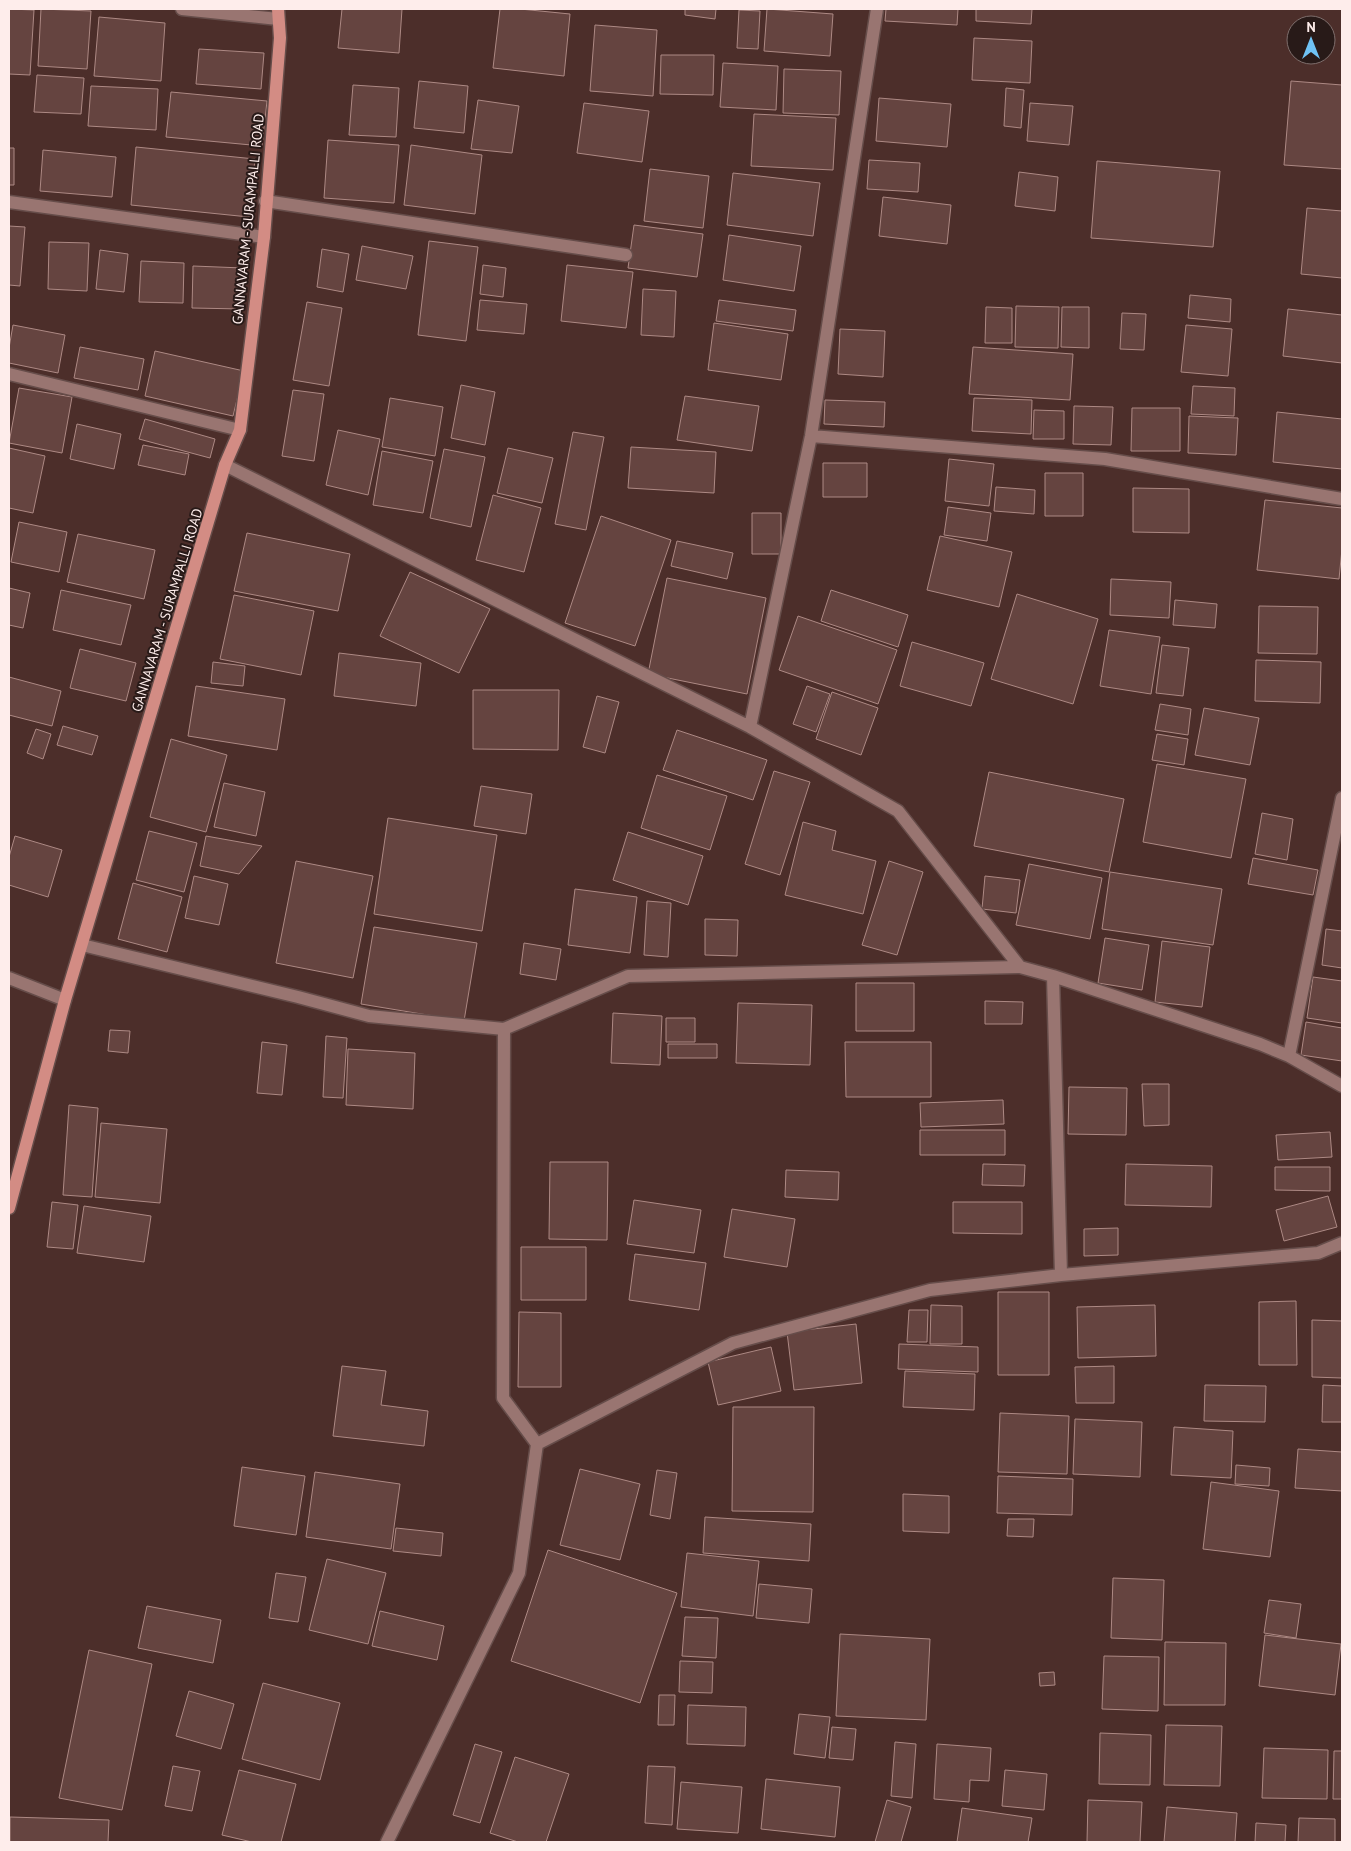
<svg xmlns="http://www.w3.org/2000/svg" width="1351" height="1851" font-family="'PT Sans',sans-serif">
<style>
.building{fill:#654440;stroke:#ad8984}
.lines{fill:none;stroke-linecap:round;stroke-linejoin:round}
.street-casing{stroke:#664d4a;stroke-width:15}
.secondary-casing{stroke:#664d4a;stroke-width:15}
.primary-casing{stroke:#664d4a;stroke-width:15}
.street{stroke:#997571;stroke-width:12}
.secondary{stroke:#997571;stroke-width:12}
.primary{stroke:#d38c84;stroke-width:12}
.labels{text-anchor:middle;stroke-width:4;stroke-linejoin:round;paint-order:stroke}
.street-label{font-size:14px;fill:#feedeb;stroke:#281a18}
</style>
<rect width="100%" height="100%" fill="#4c2e2a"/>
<path class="building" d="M9 9 34 10 30 75 9 74Z
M41 9 91 11 87 69 38 66Z
M342 9H402L399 53 338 48Z
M500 9H520L570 14 564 76 493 68Z
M685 9H716L715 19 685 15Z
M767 9 833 14 830 56 764 51Z
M886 9H958L957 25 885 21Z
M976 9H1032L1031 24 976 21Z
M739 10 760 11 758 49 737 48Z
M99 17 165 23 161 81 94 76Z
M595 25 657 30 653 96 590 91Z
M974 38 1032 41 1030 83 972 80Z
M199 49 264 53 261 89 196 84Z
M661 55H714L713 95 660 94Z
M723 63 778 66 776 110 720 107Z
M784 69 841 71 839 115 783 113Z
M37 75 84 78 81 114 34 112Z
M419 81 468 86 464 133 414 128Z
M1291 81 1342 85V169L1284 165Z
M353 85 399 88 396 137 349 135Z
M91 86 158 89 156 130 88 126Z
M1006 88 1024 90 1021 128 1004 126Z
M171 92 267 101 262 146 166 137Z
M879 98 951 104 947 147 876 141Z
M478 100 519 106 512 153 471 149Z
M584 103 649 111 642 162 577 153Z
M1030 103 1073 106 1069 145 1027 141Z
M754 114 836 118 833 170 751 166Z
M328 140 399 145 394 203 324 198Z
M411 145 482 155 475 214 404 205Z
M136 147 255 159 249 217 131 205Z
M9 148H14V185H9Z
M43 150 116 157 112 197 40 191Z
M869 160 920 163 918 192 867 189Z
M1097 161 1220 171 1213 247 1091 238Z
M650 169 709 176 703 228 644 221Z
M1019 172 1058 177 1055 211 1015 206Z
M733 173 820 183 813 236 727 225Z
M883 197 951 205 947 244 879 236Z
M1307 208 1342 211V278L1301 274Z
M634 225 703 234 697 277 628 268Z
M9 226 25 227 20 286 9 285Z
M729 235 801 246 794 291 723 280Z
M429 241 478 247 466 341 418 335Z
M49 242 89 243 87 291 48 289Z
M362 246 413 256 406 289 356 280Z
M322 249 349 254 343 292 317 287Z
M100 250 128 254 124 292 96 289Z
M141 261 184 263 183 303 139 302Z
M483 265 506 268 503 297 480 294Z
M567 265 633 272 626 328 561 321Z
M193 266 243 268 242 309 192 308Z
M643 289 676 291 674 337 641 335Z
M1190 295 1231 299 1230 322 1188 318Z
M480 300 527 304 524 334 477 330Z
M719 300 796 310 793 331 716 321Z
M307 302 342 308 329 386 293 380Z
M1016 306 1059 307 1058 348 1015 347Z
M986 307 1012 308V343H985Z
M1062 307H1089V348L1061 347Z
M1288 309 1342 315V363L1283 356Z
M1122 313 1146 314 1144 350 1120 349Z
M714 323 788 334 781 380 708 370Z
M13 325 65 335 58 373 9 363V348Z
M1186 325 1232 329 1228 376 1181 372Z
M840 329 885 331 883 377 838 374Z
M80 347 144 359 138 390 74 378Z
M973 347 1073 354 1070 400 969 394Z
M155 351 244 371 233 416 145 396Z
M461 385 495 392 485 445 451 438Z
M1193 386 1235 388 1234 416 1191 414Z
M19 388 72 397 62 453 9 443Z
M293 390 324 394 314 461 282 456Z
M685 396 759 406 752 451 677 440Z
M390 398 443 407 435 456 382 447Z
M974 398 1032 400 1031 434 972 431Z
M825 400 885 402 884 427 824 424Z
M1074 406 1113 407 1111 445 1073 444Z
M1132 408H1180V451H1131Z
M1034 410 1064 411V439H1033Z
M1277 412 1342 419V469L1273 462Z
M1189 416 1238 418 1236 455 1188 453Z
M145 419 215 439 210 458 139 439Z
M77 424 121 434 114 469 70 459Z
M338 430 380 439 368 495 326 485Z
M573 432 604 437 586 530 555 524Z
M143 445 189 454 185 475 138 465Z
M631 447 716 452 714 493 628 488Z
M9 448 45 456 33 513 9 508Z
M508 448 553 458 542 503 497 493Z
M444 449 485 457 471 527 430 518Z
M382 451 433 461 423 513 373 505Z
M949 459 994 464 989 506 945 501Z
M823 463H867V497H823Z
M1045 473H1083V516H1045Z
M996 487 1035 490 1034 514 994 511Z
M1133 488 1189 489V533L1133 532Z
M493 495 541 508 524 572 476 560Z
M1265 500 1342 508V549L1339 579 1257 570Z
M948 507 991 513 987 541 944 535Z
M752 513H781V554H752Z
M601 516 671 540 635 646 565 623Z
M19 522 67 532 59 572 11 562Z
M247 533 350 554 338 611 234 591Z
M78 534 155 550 144 599 67 582Z
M940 536 1012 552 999 607 927 590Z
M677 541 733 553 727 579 671 566Z
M410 572 490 609 459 673 380 636Z
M667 578 766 598 747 694 648 674Z
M1111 579 1171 582 1169 618 1110 615Z
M9 588 30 593 23 628 9 625Z
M61 590 131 605 121 645 53 630Z
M831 590 908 615 898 647 821 621Z
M1017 594 1098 619 1073 704 991 679Z
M234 595 314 611 301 675 220 659Z
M1175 600 1217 604 1215 628 1173 625Z
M1259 606 1318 607 1317 654 1258 653Z
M798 616 897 650 878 704 779 670Z
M1109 630 1160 637 1151 694 1100 686Z
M912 642 984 663 971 706 900 686Z
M1162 645 1189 648 1183 696 1156 693Z
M80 649 136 663 126 701 70 688Z
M339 653 421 663 416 706 334 696Z
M1256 660 1321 662 1320 703 1255 701Z
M213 662 245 666 243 686 211 683Z
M9 677 61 691 52 726 9 715Z
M196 686 285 699 277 750 188 736Z
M807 686 830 694 816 732 793 724Z
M473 690H559L558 750 473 749Z
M832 692 878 708 861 755 816 739Z
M597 696 619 702 605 753 583 747Z
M1160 704 1191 709 1188 735 1155 730Z
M1204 708 1259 718 1250 765 1195 755Z
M63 726 98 736 92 755 57 745Z
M36 729 51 734 43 759 27 753Z
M677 730 767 760 753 800 663 770Z
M1157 734 1188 739 1184 765 1152 760Z
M171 739 227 755 206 832 150 817Z
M1157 764 1246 779 1231 858 1143 842Z
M774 771 810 782 780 875 745 864Z
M989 772 1124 799 1109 872 974 846Z
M657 775 727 796 710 850 641 828Z
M224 783 265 792 256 836 214 827Z
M481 786 532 794 526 834 474 826Z
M1262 813 1293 819 1287 860 1255 854Z
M388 818 497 835 482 931 374 914Z
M803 822 836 831 832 850 876 861 863 914 785 895Z
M149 831 197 843 184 892 136 880Z
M628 832 703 856 688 905 613 880Z
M15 836 62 850 48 897 9 885V857Z
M206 836 262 846 239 874 200 866Z
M1253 858 1318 870 1313 895 1248 884Z
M296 861 373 876 353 978 276 963Z
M889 861 923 872 897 955 862 945Z
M1029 864 1102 878 1090 939 1016 925Z
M1110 872 1222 889 1213 945 1102 929Z
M194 876 228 884 219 925 185 918Z
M985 876 1020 880 1016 913 982 909Z
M133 883 182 897 167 952 118 939Z
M575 889 637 897 630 953 568 945Z
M647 901 671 903 668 957 644 955Z
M705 919 738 920 737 956 705 955Z
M374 927 477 943 464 1021 361 1004Z
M1326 929 1342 931V968L1322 965Z
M1105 938 1149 945 1142 990 1098 983Z
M1162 941 1210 947 1202 1007 1155 1002Z
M524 943 561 949 556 980 520 974Z
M1313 977 1342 981V1023L1307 1018Z
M856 983H914V1031H856Z
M985 1001 1023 1002 1022 1024H985Z
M738 1003 812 1005 810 1065 736 1063Z
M613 1013 662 1016 660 1065 611 1063Z
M666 1018H695V1042H666Z
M1306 1022 1342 1028V1061L1301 1055Z
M110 1030 130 1031 128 1053 108 1051Z
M326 1036 347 1038 343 1098 323 1097Z
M262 1042 287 1045 282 1095 257 1093Z
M845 1042H931V1097H846Z
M668 1044H717V1058H668Z
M348 1049 415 1053 413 1109 346 1105Z
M1142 1084H1169V1125L1144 1126Z
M1069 1087 1127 1088 1126 1135 1068 1134Z
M1003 1100 1004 1124 921 1127 920 1103Z
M69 1105 98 1108 92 1197 63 1195Z
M101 1123 167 1129 160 1203 95 1197Z
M920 1130H1005V1155H920Z
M1330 1132 1332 1157 1278 1160 1276 1135Z
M550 1162H608L607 1240 549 1239Z
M983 1164 1025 1165 1024 1186 982 1185Z
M1126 1164 1212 1166 1211 1207 1125 1205Z
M1275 1167H1330V1191L1275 1190Z
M786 1170 839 1172 838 1200 785 1197Z
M1328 1196 1337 1227 1284 1241 1276 1210Z
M634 1200 701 1210 694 1253 627 1244Z
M52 1202 78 1205 73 1249 47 1247Z
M953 1202H1022V1234L953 1233Z
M84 1206 151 1216 144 1262 77 1253Z
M732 1209 795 1219 787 1267 724 1257Z
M1118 1228V1255L1084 1256V1229Z
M521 1247H586V1300H521Z
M635 1254 706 1263 699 1310 629 1300Z
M998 1292H1049V1375H998Z
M1296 1301 1297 1365H1259V1302Z
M931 1305 962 1306V1344H930Z
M1155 1305 1156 1356 1078 1358 1077 1307Z
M909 1310H928L927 1342H907Z
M519 1312 561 1313V1387H518Z
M1312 1320 1342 1321V1378L1312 1377Z
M856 1324 862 1383 794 1390 787 1332Z
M899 1344 978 1347V1372L898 1369Z
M771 1347 781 1391 718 1405 708 1362Z
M342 1366 386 1371 381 1405 428 1411 424 1446 333 1436Z
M1114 1366V1403H1076L1075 1367Z
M905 1371 975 1374 974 1410 903 1407Z
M1205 1385 1266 1386 1265 1422 1204 1421Z
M1323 1385 1342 1386V1422H1322Z
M733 1407H814L813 1512 732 1511Z
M1000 1413 1069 1416 1067 1474 998 1472Z
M1075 1419 1142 1422 1140 1477 1073 1474Z
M1174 1427 1233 1431 1231 1478 1171 1475Z
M1298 1449 1342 1452V1491L1295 1488Z
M1236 1465 1270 1468 1269 1486 1235 1484Z
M242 1467 305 1476 296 1535 234 1526Z
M580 1469 640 1484 620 1560 560 1545Z
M657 1470 677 1473 670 1519 650 1515Z
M315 1472 400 1484 391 1549 306 1537Z
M998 1476 1073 1479 1072 1515 997 1513Z
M1211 1482 1279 1491 1270 1557 1203 1549Z
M903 1494 949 1496V1533L903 1531Z
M705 1517 811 1524 809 1561 703 1553Z
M1008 1519H1034L1033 1537 1007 1536Z
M396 1528 443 1533 441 1556 393 1551Z
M548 1550 677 1593 640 1703 511 1661Z
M687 1553 759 1561 753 1616 681 1607Z
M327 1559 386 1573 368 1644 309 1630Z
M276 1573 306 1577 298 1622 269 1618Z
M1113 1578 1164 1580 1162 1640 1111 1638Z
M759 1584 812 1589 809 1623 756 1618Z
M1269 1600 1301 1604 1296 1638 1264 1633Z
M147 1606 221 1620 213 1663 138 1648Z
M380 1611 444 1626 437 1660 372 1646Z
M685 1617 718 1618 716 1658 682 1656Z
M840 1634 930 1639 926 1720 836 1716Z
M1265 1635 1341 1644 1335 1695 1259 1686Z
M1165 1642 1226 1643 1225 1705H1164Z
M89 1650 152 1664 122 1810 59 1798Z
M1104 1656 1159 1657 1158 1711 1102 1709Z
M680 1661 713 1662 712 1693 679 1692Z
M1054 1672 1055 1685 1040 1686 1039 1673Z
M263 1683 340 1703 320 1780 242 1759Z
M189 1691 234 1704 221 1749 176 1736Z
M659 1695H675L674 1725H658Z
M688 1705 746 1707 745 1746 687 1744Z
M799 1714 830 1717 825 1758 794 1754Z
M1166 1725 1222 1726 1220 1786 1164 1785Z
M832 1727 856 1729 853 1760 829 1758Z
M1100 1733 1151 1735 1150 1785 1099 1784Z
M895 1742 916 1744 912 1798 891 1796Z
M475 1744 502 1752 480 1823 453 1815Z
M937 1744 991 1748 989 1781 970 1780 969 1802 934 1799Z
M1264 1748 1328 1750 1327 1799 1262 1798Z
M1334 1751H1342V1799H1333Z
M515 1757 569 1774 546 1842H518L490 1833Z
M173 1766 200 1771 192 1811 165 1806Z
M648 1766 675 1767 672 1825 645 1823Z
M239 1770 296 1784 281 1842H252L222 1835Z
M1005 1770 1047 1774 1044 1810 1002 1806Z
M766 1779 840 1787 835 1837 761 1829Z
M681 1782 742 1787 738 1833 677 1829Z
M887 1800 911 1807 901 1842H875Z
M1088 1800 1142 1802 1140 1842H1087Z
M1167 1807 1237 1813 1235 1842H1164Z
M962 1808 1032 1818 1028 1842H957Z
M10 1817 109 1820 108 1842H10Z
M1299 1818 1335 1819V1842H1298Z
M1256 1823 1286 1825 1285 1842H1255Z"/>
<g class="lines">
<defs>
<path id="street" d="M182 9 278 19
M265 201 626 255
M9 202 264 237
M9 374 240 430
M811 436 1105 459 1342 499
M225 465 750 727 898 811 1020 967
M750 727 811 436 877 9
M82 945 298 997 369 1016 504 1029 628 976 1020 967 1053 976 1260 1044 1289 1056 1342 1086
M1053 976 1061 1275
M504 1029 503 1398 537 1444
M1289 1056 1342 798
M387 1842 519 1573 537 1444 733 1343 930 1290 1061 1275 1318 1253 1342 1243"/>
<path id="secondary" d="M9 978 65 1000"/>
<path id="primary" d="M9 1208 65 1000 225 465 240 430 264 237 280 38 278 9"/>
</defs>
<use href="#street" class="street-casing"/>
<use href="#secondary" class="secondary-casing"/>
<use href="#primary" class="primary-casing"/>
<use href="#street" class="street"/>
<use href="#secondary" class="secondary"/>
<use href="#primary" class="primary"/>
</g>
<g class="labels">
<g class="street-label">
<text transform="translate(248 219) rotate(-84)" y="5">GANNAVARAM - SURAMPALLI ROAD</text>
<text transform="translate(167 610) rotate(-73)" y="5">GANNAVARAM - SURAMPALLI ROAD</text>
</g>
</g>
<rect width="1351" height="1851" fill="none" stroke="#feedeb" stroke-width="20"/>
<g transform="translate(1311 40)"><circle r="24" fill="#281a18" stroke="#7e6e6c"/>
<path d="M0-4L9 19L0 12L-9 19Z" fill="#6fc2f4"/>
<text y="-8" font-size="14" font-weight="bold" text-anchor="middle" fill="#feedeb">N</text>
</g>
</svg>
